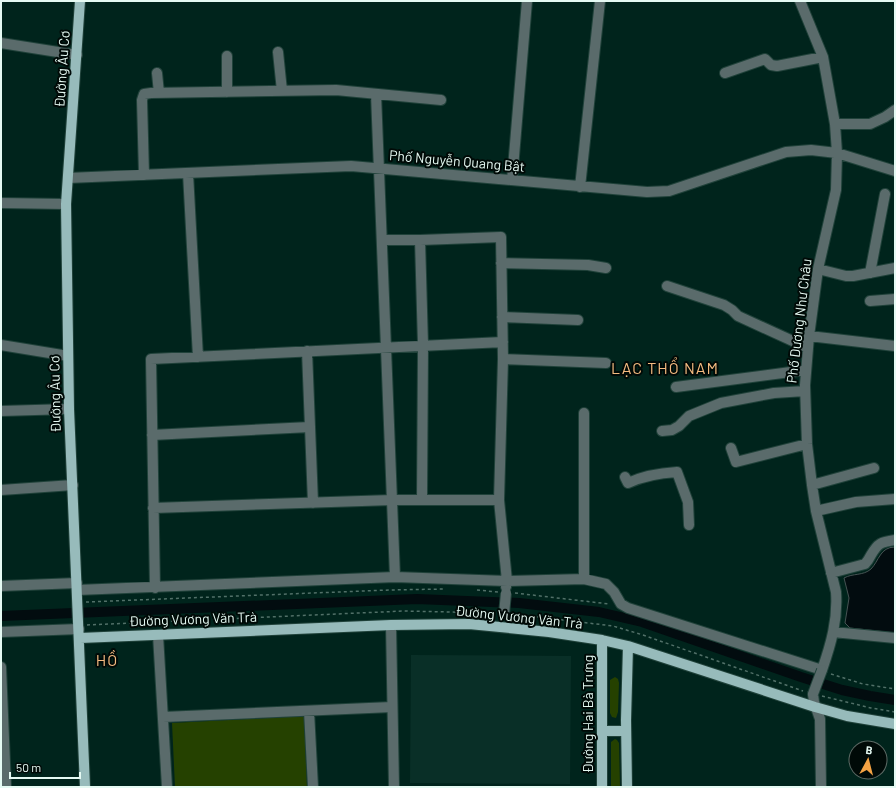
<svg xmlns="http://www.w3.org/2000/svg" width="896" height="788" font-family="Barlow,sans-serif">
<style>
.built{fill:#092f27}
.green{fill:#254100}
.water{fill:#020c0f;stroke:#465353}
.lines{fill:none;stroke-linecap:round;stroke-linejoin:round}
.canal{stroke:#020c0f;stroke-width:10}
.minor-casing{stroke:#20423a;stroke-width:12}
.major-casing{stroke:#20423a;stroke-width:12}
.path{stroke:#517068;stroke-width:1.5;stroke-dasharray:3 3;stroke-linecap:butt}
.minor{stroke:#5a6b6b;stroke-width:10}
.major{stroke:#97bbbb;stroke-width:10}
.minor-bridge-casing{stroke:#20423a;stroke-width:12;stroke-linecap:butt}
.minor-bridge{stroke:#5a6b6b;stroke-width:10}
.labels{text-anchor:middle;stroke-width:4;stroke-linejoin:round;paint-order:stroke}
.street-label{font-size:14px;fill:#e5faf3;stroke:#000a07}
.quarter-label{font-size:16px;letter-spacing:1px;fill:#f4bb80;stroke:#000a07}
</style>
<rect width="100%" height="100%" fill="#00241c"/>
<path class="built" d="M411 655 571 656 570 784 410 783Z"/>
<path class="green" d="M615 677 618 679 619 683 618 712 616 718 612 717 610 713V680Z
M304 716 307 787H175L172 723Z
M615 739 617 740 619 743 620 787H611V742Z"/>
<path class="water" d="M895 547V633L850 628 845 623 849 598 844 578C853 573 863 576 871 569 879 561 880 547 895 547Z"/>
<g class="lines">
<path class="canal" d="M1 616 417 599 519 603 599 612 642 622 801 677 842 690 870 696 895 700"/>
<defs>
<path id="minor" d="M1 43 77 55
M278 52 282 91
M227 56V92
M157 73 159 93
M725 73 765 59 771 65 777 66 823 57
M376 94 395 577
M835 124H870L885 117 895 110
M188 173 198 357
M144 175 142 100 144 94 151 93 336 90 441 100
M68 178 351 166 647 192 669 191 786 152 811 150 837 153 895 171
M512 180 527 1
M580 187 600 1
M1 203 66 204
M382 240H420L501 237 503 359 499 500 507 581 506 587
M420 240 423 345 422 500
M501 263 588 265 606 268
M818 269 846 276H853L895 268
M870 273 885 194
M667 286 724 305 732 310 738 316 808 348
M870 301 895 299
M502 317 578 320
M809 336 895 346
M1 345 68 356
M307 351 313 503
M503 359 606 363
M676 387 806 370
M1 411 69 409
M584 413V579
M662 431 672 430 679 426 689 416 721 403 774 393 805 391
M152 435 310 427
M731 448 736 462 807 444
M625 477 628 483C643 476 660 473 677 472L688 502 689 525
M812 485 874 468
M1 490 73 485
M153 508 392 500H499
M816 511 856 502 895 499
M831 573 865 564C868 561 869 559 871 555 878 543 881 542 895 540
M1 586 77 583
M155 588 151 359 503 342
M77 590 395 577 507 581 584 579 606 584 614 592 621 604 628 608 822 670C831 644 838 620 836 592L816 511 812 485 807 444 805 385 809 336 818 269 836 190 837 153 835 124 823 57 800 1
M391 625 394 787
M1 632 79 629
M833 632 895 638
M158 635 167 787
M1 667 6 787
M813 694 814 702 820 719 821 787
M309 711 313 787
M163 717 392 707"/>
<path id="major" d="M80 1 66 204 69 409 85 787
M80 638 391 625 469 624 549 632 602 640 628 646 815 707 847 716 895 724
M602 731H626
M602 787V640
M627 787 626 720 628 646"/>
</defs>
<use href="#minor" class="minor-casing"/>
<use href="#major" class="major-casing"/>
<path class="path" d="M477 590 498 592
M515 593 609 604
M86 602 389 590 444 589
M513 614 613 626 643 635 803 691
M87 625 404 611 495 613
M831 674 863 684 895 689
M822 696 871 708 895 712"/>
<use href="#minor" class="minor"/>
<use href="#major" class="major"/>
<defs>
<path id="minor-bridge" d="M504 614 506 593
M813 694 822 670"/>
</defs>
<use href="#minor-bridge" class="minor-bridge-casing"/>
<use href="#minor-bridge" class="minor-bridge"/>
</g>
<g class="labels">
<g class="street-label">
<text transform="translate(62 69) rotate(-86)" y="5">Đường Âu Cơ</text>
<text transform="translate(457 161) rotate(5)" y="5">Phố Nguyễn Quang Bật</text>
<text transform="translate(799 321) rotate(-83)" y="5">Phố Dương Như Châu</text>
<text transform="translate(55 394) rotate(-91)" y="5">Đường Âu Cơ</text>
<text transform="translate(519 617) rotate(6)" y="5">Đường Vương Văn Trà</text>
<text transform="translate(193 619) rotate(-2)" y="5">Đường Vương Văn Trà</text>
<text transform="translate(588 714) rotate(-90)" y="5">Đường Hai Bà Trưng</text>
</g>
<g class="quarter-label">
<text x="665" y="374">LẠC THỔ NAM</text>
<text x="107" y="666">HỒ</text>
</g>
</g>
<rect width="896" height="788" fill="none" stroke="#e5faf3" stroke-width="4"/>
<g transform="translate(868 760) rotate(7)"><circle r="19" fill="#000a07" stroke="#5c6a65"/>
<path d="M0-3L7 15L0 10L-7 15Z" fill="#f4a344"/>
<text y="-6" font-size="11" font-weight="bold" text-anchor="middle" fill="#e5faf3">B</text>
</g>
<path d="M10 772v6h70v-6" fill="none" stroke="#e5faf3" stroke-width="2"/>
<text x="16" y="772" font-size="12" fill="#e5faf3" stroke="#000a07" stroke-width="3" paint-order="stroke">50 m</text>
</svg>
